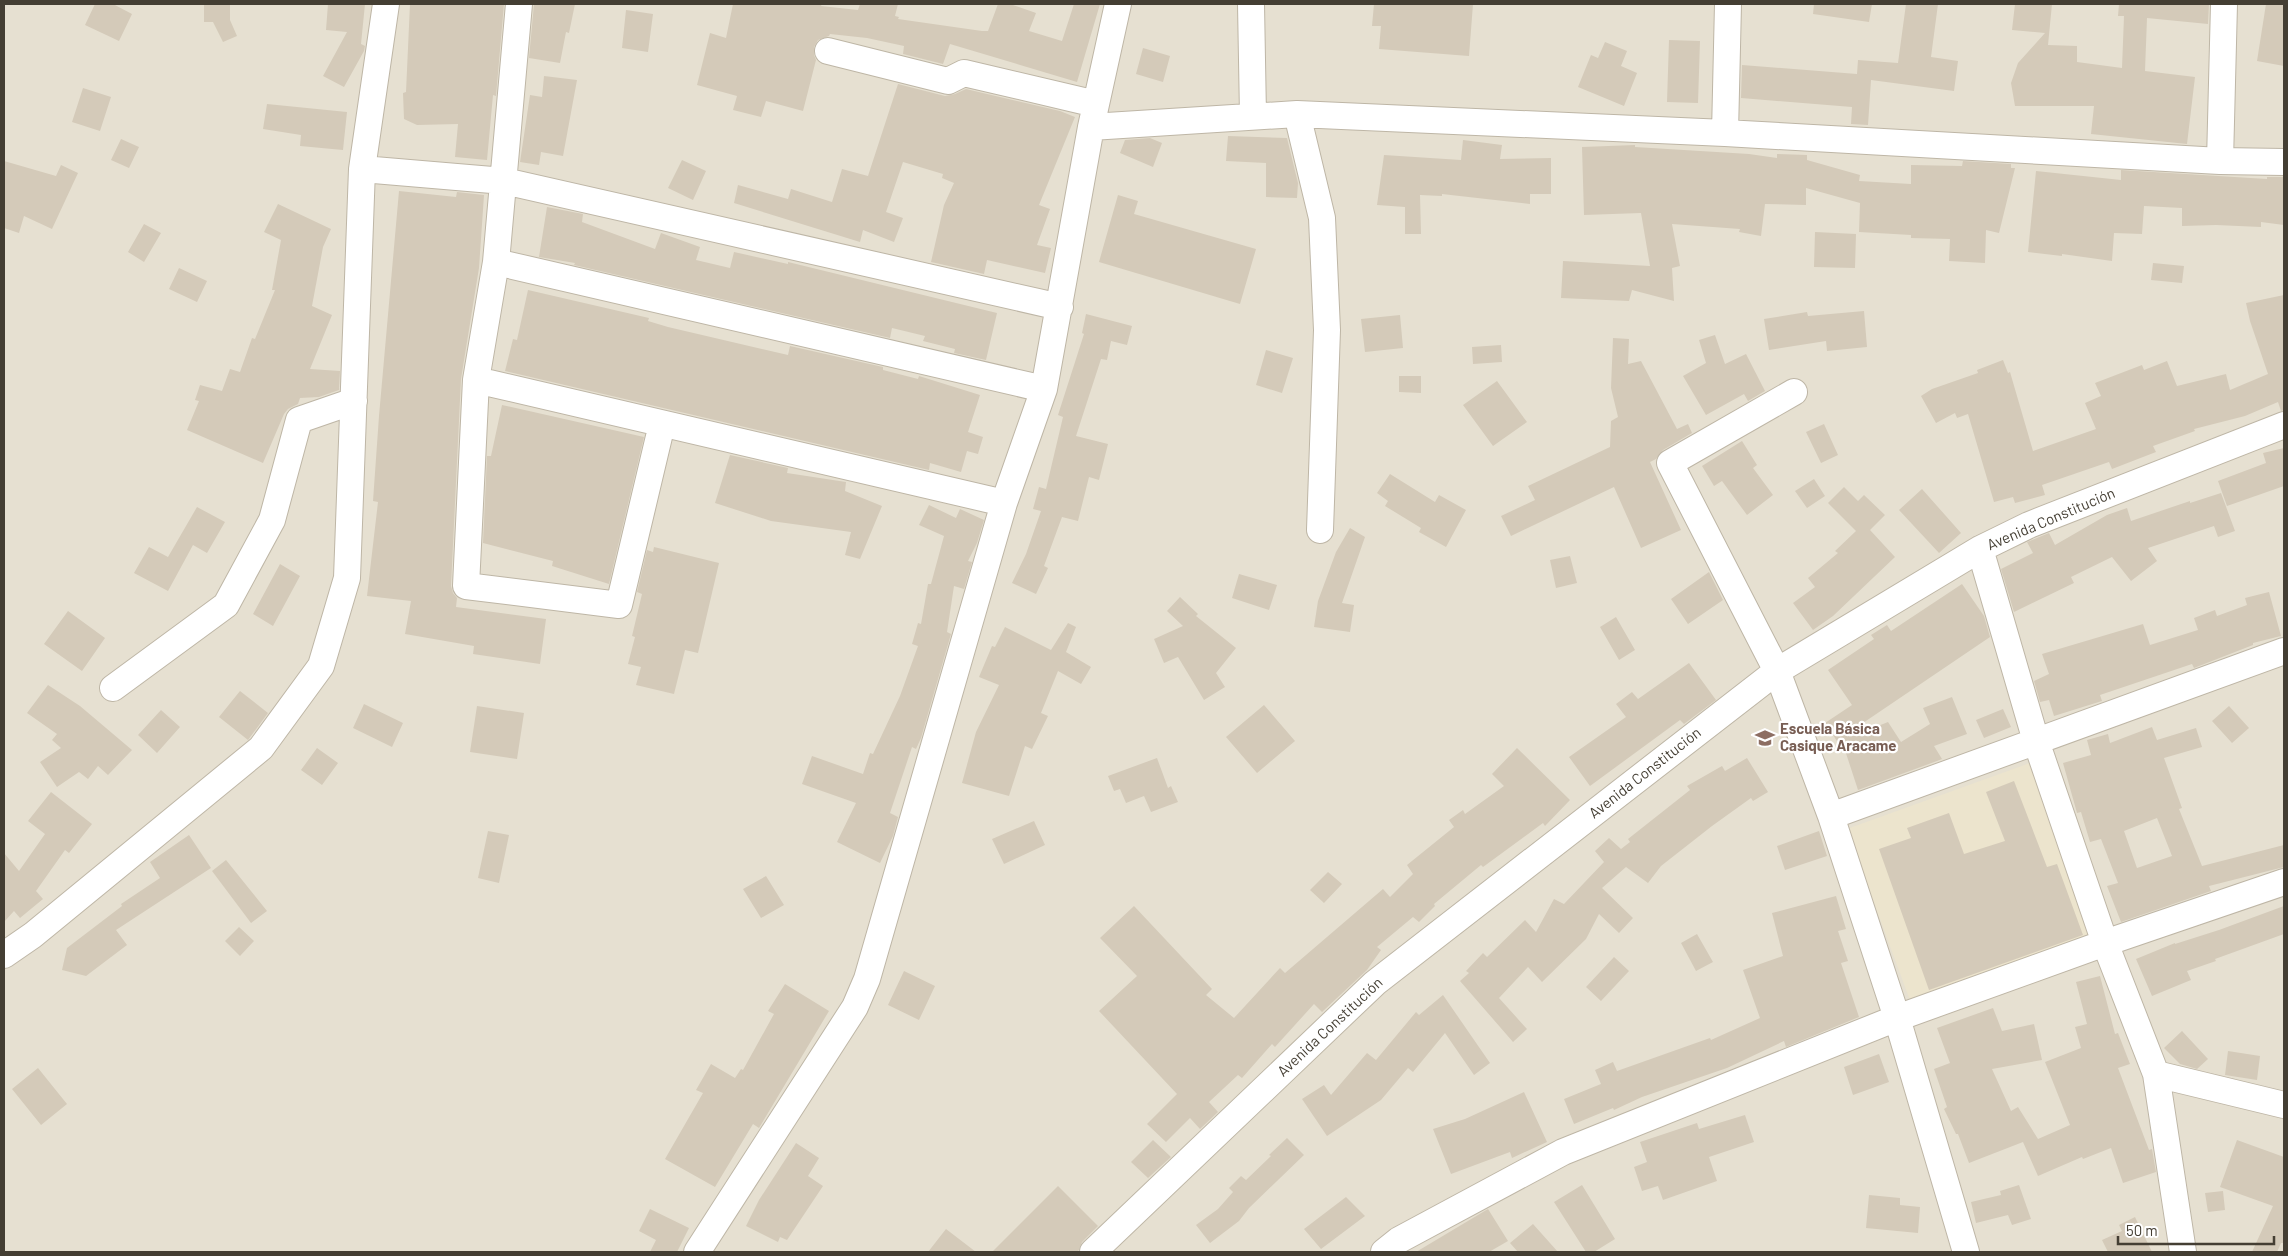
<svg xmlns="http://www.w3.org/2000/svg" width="2288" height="1256" font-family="Barlow,sans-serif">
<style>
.residential{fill:#e6e0d1}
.education{fill:#ece4cd}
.building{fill:#d4cab9;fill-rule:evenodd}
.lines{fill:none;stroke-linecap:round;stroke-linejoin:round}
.minor-casing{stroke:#beb6a6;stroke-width:28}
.minor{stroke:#fff;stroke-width:26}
.labels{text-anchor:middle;stroke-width:4.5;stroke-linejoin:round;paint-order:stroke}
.street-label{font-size:15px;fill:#443e33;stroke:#fff}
.education-label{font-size:15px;font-weight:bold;fill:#785e54;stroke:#fff;text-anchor:start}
</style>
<rect width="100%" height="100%" fill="#f2eee3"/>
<path class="residential" d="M4 4H2284V1252H4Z"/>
<path class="education" d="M2030 763 2094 938 1911 1003 1847 829Z"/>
<path class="building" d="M95 4H113L132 14 119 41 85 25Z
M204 4H230V20L237 36 223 42 213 22H204Z
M328 4H365L361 44 365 46 364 51 344 87 323 76 347 32 326 30Z
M410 4H504L496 96 493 95 487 160 455 157 458 124 417 125 404 119 403 93 406 92Z
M534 4H575L569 33 566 32 560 63 529 58Z
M733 4H822L821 6 858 10 860 4H898L895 16 899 17 898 19 982 31H988L998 4H1010L1036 13 1029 31 1062 41 1074 4H1100L1077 82 950 44 943 64 903 54 904 46 867 38 830 34 829 36 818 40 814 47V55L816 60 803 111 766 101 761 117 733 110 737 96 697 85 710 33 726 38Z
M1374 4H1473L1469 56 1379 49 1381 26H1372Z
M1814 4H1872L1869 22 1813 14Z
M1906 4H1938L1931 57 1958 61 1954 91 1871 80 1868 125 1851 124 1852 107 1741 98 1742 65 1857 74 1858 60 1898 63Z
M2015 4H2052L2048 45 2077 46V62L2122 68 2124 16H2118L2119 4H2209L2208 24 2147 18 2145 71 2195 77 2187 144 2091 134 2094 106H2015L2011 83 2018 63 2045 33 2012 30Z
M2266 4H2284V66L2257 61Z
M626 10 653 14 648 52 622 48Z
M1669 40 1700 41 1698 103 1667 102Z
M1605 42 1627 51 1621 66 1637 73 1624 106 1578 87 1591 55 1598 58Z
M1143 48 1170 56 1163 82 1136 74Z
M544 76 577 80 563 156 541 152 539 165 520 162 530 95 542 97Z
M898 84 945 96 955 94 966 89 1060 111 1075 117 1039 205 1050 209 1037 245 1051 248 1045 273 987 260 984 274 931 262 944 205 954 183 942 178 943 174 903 162 886 212 903 218 894 242 863 230 860 242 734 203 738 185 788 199 791 189 832 202 842 169 868 176Z
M83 88 111 97 100 131 72 122Z
M267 104 347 112 343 150 300 146 301 135 263 129Z
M1228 136 1287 138 1298 183 1297 198 1266 197V163L1226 161Z
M1150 138 1162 143 1153 167 1120 153 1125 140Z
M121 139 139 147 129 168 111 160Z
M1463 140 1502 145 1500 159 1551 158V194H1530V204L1442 194V196L1420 195 1421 234H1405V207L1377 205 1384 155 1461 160Z
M1635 145V147L1749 154 1777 158V154L1807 155V160L1860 175 1859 181 1911 184V165L1962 166 1963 161 2011 164V168H2015L1999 233 1986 230 1985 263 1949 261 1950 239 1911 238V235L1859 232 1860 203 1806 188V205L1765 204 1761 236 1739 232 1740 229 1672 224 1680 266 1672 268 1674 301 1632 290 1629 301 1561 298 1563 261 1650 266 1641 213 1584 215 1582 147Z
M682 160 706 171 693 200 668 188Z
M4 161 56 176 61 165 78 173 52 229 24 216 19 233 4 228Z
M2121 170 2267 179V177H2284V225L2261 222V227L2216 225 2182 226V208L2144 206 2142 234 2114 233 2112 261 2062 254V256L2028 252 2036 171 2121 180Z
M399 191 456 197 457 192 484 195 479 268 461 379 451 586 453 593 457 598 456 607 546 619 540 664 473 654 474 646 405 634 411 601 367 596 378 502 373 501 379 416Z
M1118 195 1138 201 1134 214 1256 249 1240 304 1099 262Z
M278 204 331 229 323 247 312 306 332 315 310 369 340 371 339 390 319 397 300 398 298 404 288 409 284 414 263 463 187 430 199 401 195 400 200 385 222 391 230 369 240 372 252 338 255 339 275 290H272L281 240 264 232Z
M547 207 583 214 582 222 655 249 661 233 700 247 696 260 730 268 734 252 788 264V262L997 313 986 360 954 353 955 349 923 341 925 336 892 328 890 338 574 265 575 263 539 257Z
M144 224 161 233 144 262 128 252Z
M1815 232 1856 234 1855 268 1814 267Z
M2153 263 2184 266 2182 283 2151 280Z
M179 268 207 281 197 302 169 289Z
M528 290 649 318 648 321 668 327 788 355 790 346 883 367V370L918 379 919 376 980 395 968 432 983 437 978 454 967 451 961 472 930 463 929 470 505 371 513 339 517 340Z
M2284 295V410L2281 411 2278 402 2245 416 2194 429 2195 431 2153 446 2156 452 2112 469 2109 462 2042 485 2045 495 2015 503 2013 497 1994 502 1968 414 1957 418 1955 413 1936 423 1921 396 1932 389 1978 373 1977 370 2003 360 2008 373 2010 372 2033 451 2096 429 2085 403 2101 396 2095 383 2142 365 2144 370 2167 361 2177 386 2226 374 2230 390 2268 374 2250 321 2246 303Z
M1864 311 1867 347 1827 351 1826 341 1769 350 1764 319 1807 312 1808 316Z
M1086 314 1132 326 1127 345 1111 341 1107 360 1101 359 1076 436 1108 444 1099 480 1089 477 1078 521 1062 517 1044 566 1048 568 1036 594 1012 583 1026 554 1041 511 1033 509 1039 487 1046 489 1063 417 1058 415 1084 334 1082 333Z
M1400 315 1403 348 1365 352 1361 319Z
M1715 335 1725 364 1746 354 1765 391 1748 401 1744 394 1706 415 1683 376 1706 363 1699 340Z
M1613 338 1629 339 1628 364 1641 361 1677 429 1688 424 1692 433 1663 450 1656 459 1650 462 1681 530 1641 548 1614 487 1511 536 1501 516 1535 500 1528 486 1610 447 1611 421 1618 417 1611 388Z
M1501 345 1502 362 1473 364 1472 347Z
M1266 350 1293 358 1282 393 1256 385Z
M1399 376H1421V393L1399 392Z
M1497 381 1527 422 1493 446 1463 405Z
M502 405 644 437 609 584 552 566 553 561 483 543 487 456H491Z
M1824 424 1838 455 1821 463 1806 432Z
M1742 441 1757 465 1753 468 1773 495 1747 515 1722 481 1714 486 1702 466Z
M2284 448V486L2227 506 2218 481 2266 463 2263 453Z
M730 455 788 468 787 473 846 482 845 491 882 506 860 559 845 555 851 532 771 521 715 503Z
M1390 474 1435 502 1439 495 1466 510 1446 547 1419 532 1421 528 1385 506 1388 501 1377 493Z
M1814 479 1825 496 1807 508 1795 491Z
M1844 487 1858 501 1864 495 1885 515 1870 530 1895 557 1833 616 1813 630 1793 603 1815 587 1808 578 1838 553 1835 551 1856 531 1828 503Z
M1922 489 1961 533 1939 553 1899 510Z
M2221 493 2235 531 2218 537 2214 526 2148 548 2157 561 2131 581 2112 557 2071 577 2074 583 2014 612 2001 569 2033 553 2027 542 2049 533 2055 545 2107 515 2127 508 2131 521 2190 501V503Z
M929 505 956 518 960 509 984 520 977 543 968 561 972 562 964 589 954 586 947 632 951 634 921 738 916 749 912 747 890 813 898 817 893 836 880 863 837 842 856 803 802 784 812 756 863 774 870 753 873 754 900 696 918 646 912 644 918 623 921 624 928 584H931L944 536 919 525Z
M197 507 225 522 207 553 193 545 168 591 134 573 149 547 168 557Z
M1350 528 1365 537 1342 603 1354 605 1350 632 1314 627 1318 601 1336 552Z
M654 547 719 563 698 653 685 650 674 694 636 685 641 667 628 664 635 637 632 636 642 594 637 592 647 550 653 552Z
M1570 556 1577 583 1556 588 1550 560Z
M280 564 300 576 273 626 253 614Z
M1709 572 1723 600 1688 624 1671 599Z
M1239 574 1277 585 1269 610 1232 598Z
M1962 584 1984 616 1990 637 1860 725 1863 732 1888 722 1901 742 1930 724 1923 708 1952 697 1967 734 1934 746 1942 759 1937 761 1858 790 1841 738 1837 741 1825 723 1852 705 1828 670 1874 639 1871 635 1887 625 1891 631Z
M2269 592 2281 636 2253 643V645L2194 668 2192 664 2100 695 2102 701 2054 716 2049 700 2040 702 2034 681 2049 674 2042 654 2143 624 2150 645 2198 630 2194 618 2215 610 2217 616 2247 605 2245 598Z
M1180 597 1198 614 1196 616 1236 648 1216 673 1225 687 1204 700 1178 657 1164 663 1154 639 1183 626 1167 611Z
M68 611 105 638 82 671 44 644Z
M1616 617 1635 650 1619 660 1600 627Z
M1068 623 1076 627 1066 652 1091 667 1081 684 1058 671 1041 713 1048 716 1032 749 1025 746 1009 796 962 783 976 732 999 685 979 677 992 646 995 647 1005 627 1051 650Z
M1689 663 1716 700 1684 724 1680 720 1590 786 1569 757 1626 717 1616 704 1632 692 1638 699Z
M48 685 80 706 132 750 108 775 98 766 88 779 79 772 57 787 40 762 61 748 52 740 57 734 27 713Z
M240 691 268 713 248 740 219 717Z
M364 704 403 723 392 747 353 728Z
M1264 705 1295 741 1257 773 1226 737Z
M477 706 524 713 517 759 470 752Z
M2229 706 2249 728 2232 743 2212 721Z
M2003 709 2011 727 1984 738 1976 720Z
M161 710 180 727 157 753 138 735Z
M2152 727 2157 740 2196 728 2202 747 2164 758 2182 808 2179 809 2202 866 2284 845V867L2209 886 2211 891 2121 922 2107 886 2118 883 2101 839 2090 842 2081 812 2077 813 2063 763 2091 755 2087 740 2108 734 2110 743ZM2157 818 2172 856 2137 868 2124 831Z
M317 748 338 763 322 785 301 770Z
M1517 748 1570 800 1545 826 1543 823 1483 867 1481 865 1434 904 1435 906 1419 922 1413 917 1377 947 1381 950 1367 970 1322 1012 1314 1004 1275 1047 1272 1044 1242 1078 1238 1075 1209 1102 1218 1112 1200 1129 1190 1118 1166 1142 1147 1124 1177 1094 1099 1011 1137 976 1100 938 1134 906 1212 989 1206 995 1234 1018 1280 968 1285 973 1383 889 1390 897 1413 874 1407 865 1454 827 1449 820 1463 810 1465 814 1504 786 1492 774Z
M1157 758 1168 788 1171 786 1178 802 1151 812 1144 796 1126 803 1120 789 1114 791 1108 776Z
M1747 758 1768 792 1753 801 1751 798 1712 826 1661 866 1648 883 1626 867 1602 888 1633 918 1619 933 1599 914 1586 939 1542 982 1528 967 1499 998 1527 1029 1513 1042 1460 981 1469 973 1466 971 1483 953 1487 957 1525 920 1536 932 1554 899 1564 904 1604 862 1595 851 1609 838 1621 849 1630 842 1628 839 1690 790 1687 786 1722 766 1725 771Z
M2014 781 2047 867 2057 864 2083 935 1929 990 1879 849 1911 838 1907 828 1949 813 1964 854 2005 841 1986 792Z
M51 792 92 824 69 853 65 850 36 891 43 899 20 918 14 911 4 922V853L19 871 45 834 28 821Z
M1034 821 1045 845 1004 864 992 839Z
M488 831 509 835 499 883 478 878Z
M1819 831 1827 856 1785 870 1777 846Z
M189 835 211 868 116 930 127 945 86 976 62 970 67 948 122 906 121 904 160 878 150 862Z
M226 860 267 911 251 923 212 871Z
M1328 872 1342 884 1324 903 1310 890Z
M766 876 784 905 761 918 743 889Z
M1836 896 1846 929 1838 931 1848 961 1841 963 1859 1017 1786 1047 1784 1041 1727 1068 1642 1097 1614 1110 1613 1108 1574 1124 1564 1099 1601 1084 1595 1070 1613 1062 1617 1071 1710 1038 1711 1040 1760 1018 1743 970 1783 956 1772 913Z
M2284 906V934L2215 959 2216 961 2187 971 2191 980 2152 996 2136 959 2175 943V944L2219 930Z
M239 927 254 941 240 956 225 941Z
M1697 934 1713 962 1696 971 1681 943Z
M1614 957 1629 971 1601 1001 1586 987Z
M904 971 935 986 919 1020 888 1005Z
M2100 976 2115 1034 2118 1033 2130 1064 2118 1068 2149 1150 2152 1149 2156 1172 2123 1183 2111 1148 2083 1159 2082 1157 2038 1176 2023 1142 1969 1163 1958 1134H1956L1944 1109 1947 1107 1934 1069 1950 1063 1937 1028 1993 1008 2002 1031 2034 1024 2042 1060 1992 1069 2011 1111 2018 1107 2038 1139 2070 1125 2045 1062 2081 1048 2075 1027 2087 1024 2076 982Z
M785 984 829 1011 759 1128 753 1124 715 1187 665 1159 703 1093 696 1090 711 1064 735 1078 741 1069 743 1070 774 1014 768 1011Z
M1443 995 1490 1063 1474 1075 1445 1033 1413 1072 1408 1068 1381 1100 1327 1136 1302 1099 1324 1085 1331 1095 1367 1053 1376 1060 1416 1012 1419 1015Z
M2182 1031 2208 1059 2197 1069 2180 1064 2164 1048Z
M2228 1051 2260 1056 2257 1080 2225 1075Z
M1879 1054 1889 1082 1853 1095 1844 1067Z
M38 1068 67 1104 41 1125 12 1089Z
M1524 1092 1547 1142 1512 1158 1510 1152 1451 1174 1433 1129 1465 1119Z
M1745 1115 1754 1142 1709 1157 1717 1181 1663 1200 1658 1186 1642 1191 1634 1167 1647 1162 1640 1142 1697 1123 1699 1129Z
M1287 1138 1304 1155 1249 1208 1239 1221 1210 1243 1196 1225 1218 1209 1233 1192 1229 1188 1241 1176 1246 1180 1271 1156 1269 1155Z
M1153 1140 1171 1157 1148 1178 1131 1162Z
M2237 1140 2284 1157V1243H2281L2277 1252H2252L2273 1206 2220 1187Z
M796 1143 819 1158 808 1176 823 1186 787 1240 780 1237 778 1242 746 1226 759 1200Z
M1582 1185 1615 1239 1594 1252H1586L1554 1202Z
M2019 1185 2031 1219 2012 1225 2008 1215 1976 1223 1971 1202 2001 1195 2000 1191Z
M1058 1186 1098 1226 1082 1242 1078 1252H992Z
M2223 1191 2225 1210 2208 1212 2205 1193Z
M1869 1195 1900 1198V1205L1920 1207 1918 1233 1866 1228Z
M1346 1197 1365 1216 1321 1249 1304 1229Z
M650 1209 689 1228 677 1252H650L656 1240 639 1231Z
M1488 1209 1508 1241 1489 1252H1416Z
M2135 1217 2152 1252H2108L2102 1240 2122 1231 2119 1225Z
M1533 1224 1558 1252H1518L1510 1243Z
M946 1229 976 1252H928Z"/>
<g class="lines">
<defs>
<path id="minor" d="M519 4 496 262 476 380 466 586 619 605 662 424
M1251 4 1253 116
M828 51 948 81 964 73 1096 104
M1297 114 1322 218 1327 330 1320 530
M1091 127 1297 114 1725 133 2220 161 2284 162
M1725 133 1728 4
M2220 161 2224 4
M362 169 504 181 1060 307
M496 262 1044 389
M476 380 1004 503
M1794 392 1670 463 1777 671 1831 816 1897 1018 1966 1252
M1980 549 2036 741 2105 943 2156 1074 2183 1252
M113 688 226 605 272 520 299 420 354 401
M1831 816 2284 651
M4 955 33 935 261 748 321 666 347 578 362 169 386 4
M2156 1074 2284 1105
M697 1252 855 1007 867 979 1004 503 1044 389 1091 127 1118 4
M1093 1252 1375 983 1777 671 1980 549 2029 525 2284 425
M1384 1252 1399 1240 1563 1152 1897 1018 2105 943 2284 882"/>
</defs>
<use href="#minor" class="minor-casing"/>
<use href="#minor" class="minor"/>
</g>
<defs>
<symbol id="school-bare" viewBox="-9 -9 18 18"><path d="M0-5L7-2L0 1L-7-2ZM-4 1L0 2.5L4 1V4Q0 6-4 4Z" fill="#8d6e63" stroke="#fff" stroke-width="2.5" paint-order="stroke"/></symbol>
</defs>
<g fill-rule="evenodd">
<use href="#school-bare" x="1751" y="724" width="28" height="28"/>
</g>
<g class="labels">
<g class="street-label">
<text transform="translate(2051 519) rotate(-23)" y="5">Avenida Constitución</text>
<text transform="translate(1645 773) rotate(-38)" y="5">Avenida Constitución</text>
<text transform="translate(1330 1027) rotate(-43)" y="5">Avenida Constitución</text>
</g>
<g class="education-label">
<text x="1780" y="734">Escuela Básica<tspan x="1780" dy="17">Casique Aracame</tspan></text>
</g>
</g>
<rect width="2288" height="1256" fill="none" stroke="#443e33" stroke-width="10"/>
<path d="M2118 1236v8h156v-8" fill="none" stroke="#443e33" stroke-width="2.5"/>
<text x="2126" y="1236" font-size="15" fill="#443e33" stroke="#ffffff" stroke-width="4" paint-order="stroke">50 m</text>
</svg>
